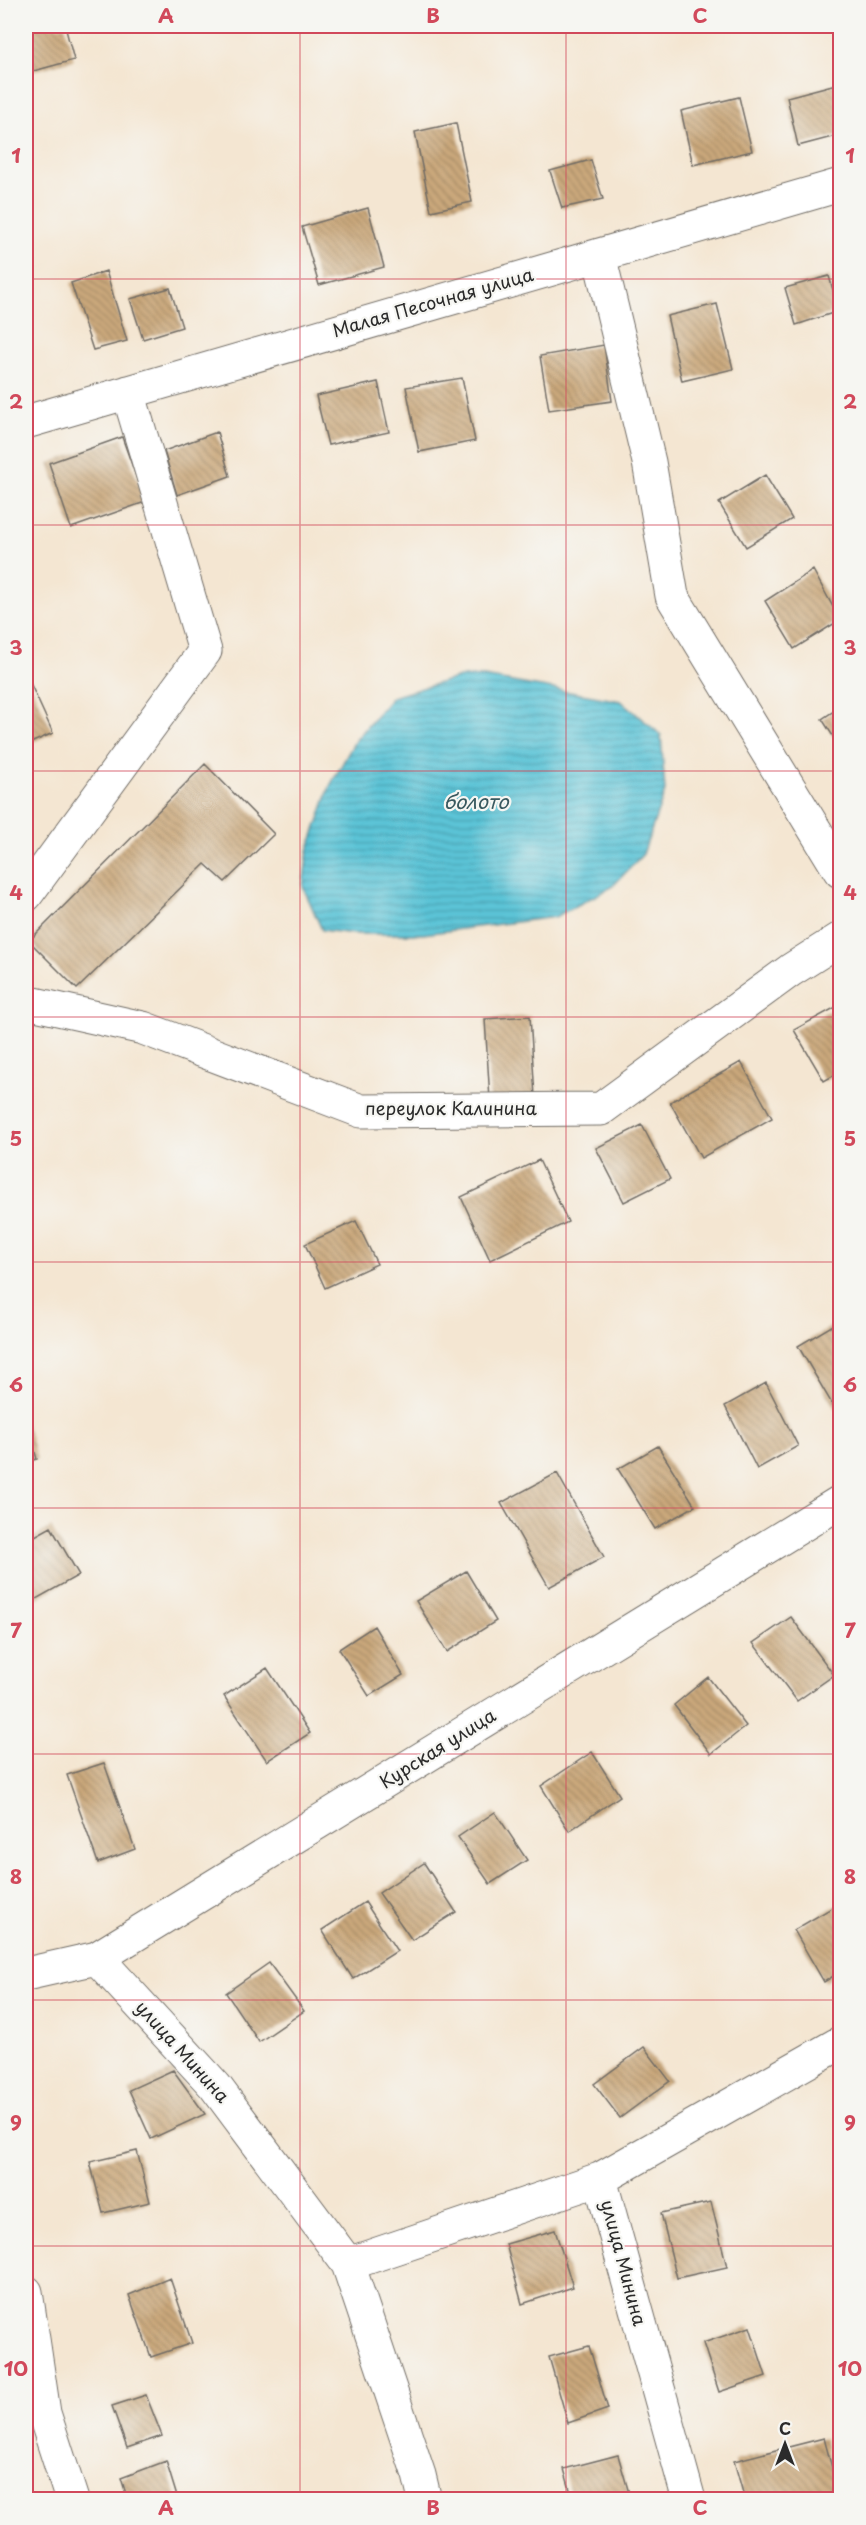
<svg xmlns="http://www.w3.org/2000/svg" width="866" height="2525" font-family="'Playpen Sans',sans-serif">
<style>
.water{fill:url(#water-rules);stroke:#437881;stroke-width:1.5}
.building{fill:url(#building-back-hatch)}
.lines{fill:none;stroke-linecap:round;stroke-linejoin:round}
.minor-casing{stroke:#716c65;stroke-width:35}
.minor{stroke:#fff;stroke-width:33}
.grid{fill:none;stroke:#d1495b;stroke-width:1.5;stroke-opacity:0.55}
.labels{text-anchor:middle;stroke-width:4.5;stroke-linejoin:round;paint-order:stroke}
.street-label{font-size:18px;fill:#2b2b2b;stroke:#f6f6f2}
.water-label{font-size:20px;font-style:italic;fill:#39595f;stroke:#f6f6f2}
.neatline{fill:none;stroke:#d1495b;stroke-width:2}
.grid-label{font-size:20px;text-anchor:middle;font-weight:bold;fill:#d1495b}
</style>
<defs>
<pattern id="water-rules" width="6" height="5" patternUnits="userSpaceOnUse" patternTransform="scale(1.5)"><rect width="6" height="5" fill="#5bc4d7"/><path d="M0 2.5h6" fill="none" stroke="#4b9faf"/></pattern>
<pattern id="building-back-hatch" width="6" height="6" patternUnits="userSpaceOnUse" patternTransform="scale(1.5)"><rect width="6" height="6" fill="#caa87b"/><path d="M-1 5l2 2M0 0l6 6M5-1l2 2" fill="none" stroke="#a48965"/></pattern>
</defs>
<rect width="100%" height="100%" fill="#f6f6f2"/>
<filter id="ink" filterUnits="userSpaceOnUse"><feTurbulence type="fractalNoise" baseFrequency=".0167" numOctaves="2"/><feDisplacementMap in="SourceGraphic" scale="12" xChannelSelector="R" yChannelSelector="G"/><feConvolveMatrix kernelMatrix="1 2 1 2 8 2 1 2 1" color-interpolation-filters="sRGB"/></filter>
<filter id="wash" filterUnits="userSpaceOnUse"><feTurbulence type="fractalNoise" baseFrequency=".008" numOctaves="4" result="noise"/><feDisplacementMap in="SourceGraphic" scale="24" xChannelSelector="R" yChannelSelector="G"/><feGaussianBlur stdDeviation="1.35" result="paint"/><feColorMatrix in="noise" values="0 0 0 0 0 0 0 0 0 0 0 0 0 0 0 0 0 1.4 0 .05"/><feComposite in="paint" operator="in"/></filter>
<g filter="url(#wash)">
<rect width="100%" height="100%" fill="#f4e6d2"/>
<path class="water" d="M460 677H484L621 701 661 735 665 791 643 854 612 887 555 917 423 934H356L322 930 303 887 308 851 330 786 355 741 392 697Z"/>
<g id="blocks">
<path class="building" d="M26 26H65L74 60 30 72 26 53Z
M840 83V135L798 146 787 97Z
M739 97 752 151 693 165 681 111Z
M456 123 472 202 431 211 415 132Z
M591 160 603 199 562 208 550 171Z
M368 208 384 267 319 285 302 227Z
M106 271 127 341 93 350 71 283Z
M829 276 839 311 796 325 785 288Z
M170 288 182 327 143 339 130 299Z
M717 304 733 369 682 381 667 316Z
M604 345 612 401 549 410 540 356Z
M462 378 475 441 419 452 406 387Z
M378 382 389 432 328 445 316 396Z
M217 432 230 476 177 495 164 451Z
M122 437 145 502 71 528 49 463Z
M765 475 792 519 746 547 719 503Z
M813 570 840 620 794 649 765 601Z
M26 674 53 733 26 745Z
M840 707V747L822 719Z
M205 764 274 834 225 882 205 864 77 989 29 941Z
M836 1007 840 1014V1072L824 1081 794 1030Z
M530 1016 535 1097 490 1100 485 1019Z
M741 1062 772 1118 701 1158 670 1102Z
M642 1125 670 1179 624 1202 596 1148Z
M539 1160 568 1222 490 1260 461 1197Z
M356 1221 377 1264 325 1288 305 1244Z
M840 1321V1406L835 1409 798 1346Z
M766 1383 798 1446 757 1469 725 1406Z
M26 1423 37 1459 26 1462Z
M658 1446 695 1506 655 1529 618 1469Z
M557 1473 604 1557 549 1587 501 1503Z
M51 1527 79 1575 29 1603 26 1597V1541Z
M466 1571 496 1621 447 1652 416 1601Z
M791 1617 834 1675 797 1701 753 1643Z
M374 1626 403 1675 369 1696 339 1649Z
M267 1668 310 1733 267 1761 224 1696Z
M708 1677 746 1726 711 1754 674 1705Z
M592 1752 620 1796 569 1831 541 1786Z
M104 1763 135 1849 98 1863 67 1775Z
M495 1812 527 1860 490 1884 458 1837Z
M424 1863 456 1912 412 1940 379 1893Z
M365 1902 397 1951 353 1979 322 1930Z
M840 1903V1972L824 1982 794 1930Z
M269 1963 304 2011 259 2042 226 1993Z
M644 2047 670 2081 620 2118 594 2084Z
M173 2070 205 2114 151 2139 129 2090Z
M137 2151 150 2202 103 2213 90 2162Z
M711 2202 727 2267 677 2278 661 2213Z
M555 2230 573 2287 522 2304 506 2244Z
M170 2278 192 2343 151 2357 129 2295Z
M750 2327 766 2376 719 2392 703 2343Z
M589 2346 608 2409 568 2423 549 2357Z
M146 2395 162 2436 127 2448 112 2406Z
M824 2438 839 2494 819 2500H745L734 2461Z
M618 2455 631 2500H573L564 2469Z
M166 2461 178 2500H128L121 2478Z"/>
</g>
</g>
<g filter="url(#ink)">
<use href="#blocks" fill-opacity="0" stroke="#716c65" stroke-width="1.5"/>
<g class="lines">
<defs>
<path id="minor" d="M599 255 649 462 672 596 840 871
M26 422 840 185
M26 895 205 651 128 392
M26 1002 143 1028 361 1111 601 1109 791 970 840 939
M97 1958 215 2086 348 2264 419 2475 425 2500
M26 1974 97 1958 840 1502
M600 2179 840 2043
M348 2264 600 2179 689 2500
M26 2292 44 2413 72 2500"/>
</defs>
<use href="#minor" class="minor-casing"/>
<use href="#minor" class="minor"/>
</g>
</g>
<path class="grid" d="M300 26V2500M566 26V2500M26 279H840M26 525H840M26 771H840M26 1017H840M26 1262H840M26 1508H840M26 1754H840M26 2000H840M26 2246H840"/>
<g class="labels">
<g class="street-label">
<text transform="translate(433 303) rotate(-16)" y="6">Малая Песочная улица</text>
<text x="451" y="1115">переулок Калинина</text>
<text transform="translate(438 1749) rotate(-32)" y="6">Курская улица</text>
<text transform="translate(182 2052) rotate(48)" y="6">улица Минина</text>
<text transform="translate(623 2263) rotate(75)" y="6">улица Минина</text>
</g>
<g class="water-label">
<text x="476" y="809">болото</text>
</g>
</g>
<rect width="866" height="2525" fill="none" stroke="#f6f6f2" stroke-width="66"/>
<g transform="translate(785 2444)" stroke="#f6f6f2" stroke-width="4.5" paint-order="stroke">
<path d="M0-4.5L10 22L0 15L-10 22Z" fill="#2b2b2b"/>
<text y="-9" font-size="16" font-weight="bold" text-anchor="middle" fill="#2b2b2b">С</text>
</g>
<rect x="33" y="33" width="800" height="2459" class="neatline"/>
<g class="grid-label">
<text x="166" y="23">A</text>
<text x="433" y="23">B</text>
<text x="700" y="23">C</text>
<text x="16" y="163">1</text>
<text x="850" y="163">1</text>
<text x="16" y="409">2</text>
<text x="850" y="409">2</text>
<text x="16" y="655">3</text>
<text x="850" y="655">3</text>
<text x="16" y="900">4</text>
<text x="850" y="900">4</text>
<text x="16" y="1146">5</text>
<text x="850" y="1146">5</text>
<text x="16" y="1392">6</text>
<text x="850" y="1392">6</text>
<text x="16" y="1638">7</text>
<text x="850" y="1638">7</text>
<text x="16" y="1884">8</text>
<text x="850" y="1884">8</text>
<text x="16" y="2130">9</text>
<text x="850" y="2130">9</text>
<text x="16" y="2376">10</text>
<text x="850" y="2376">10</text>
<text x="166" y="2515">A</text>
<text x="433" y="2515">B</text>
<text x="700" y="2515">C</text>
</g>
</svg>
